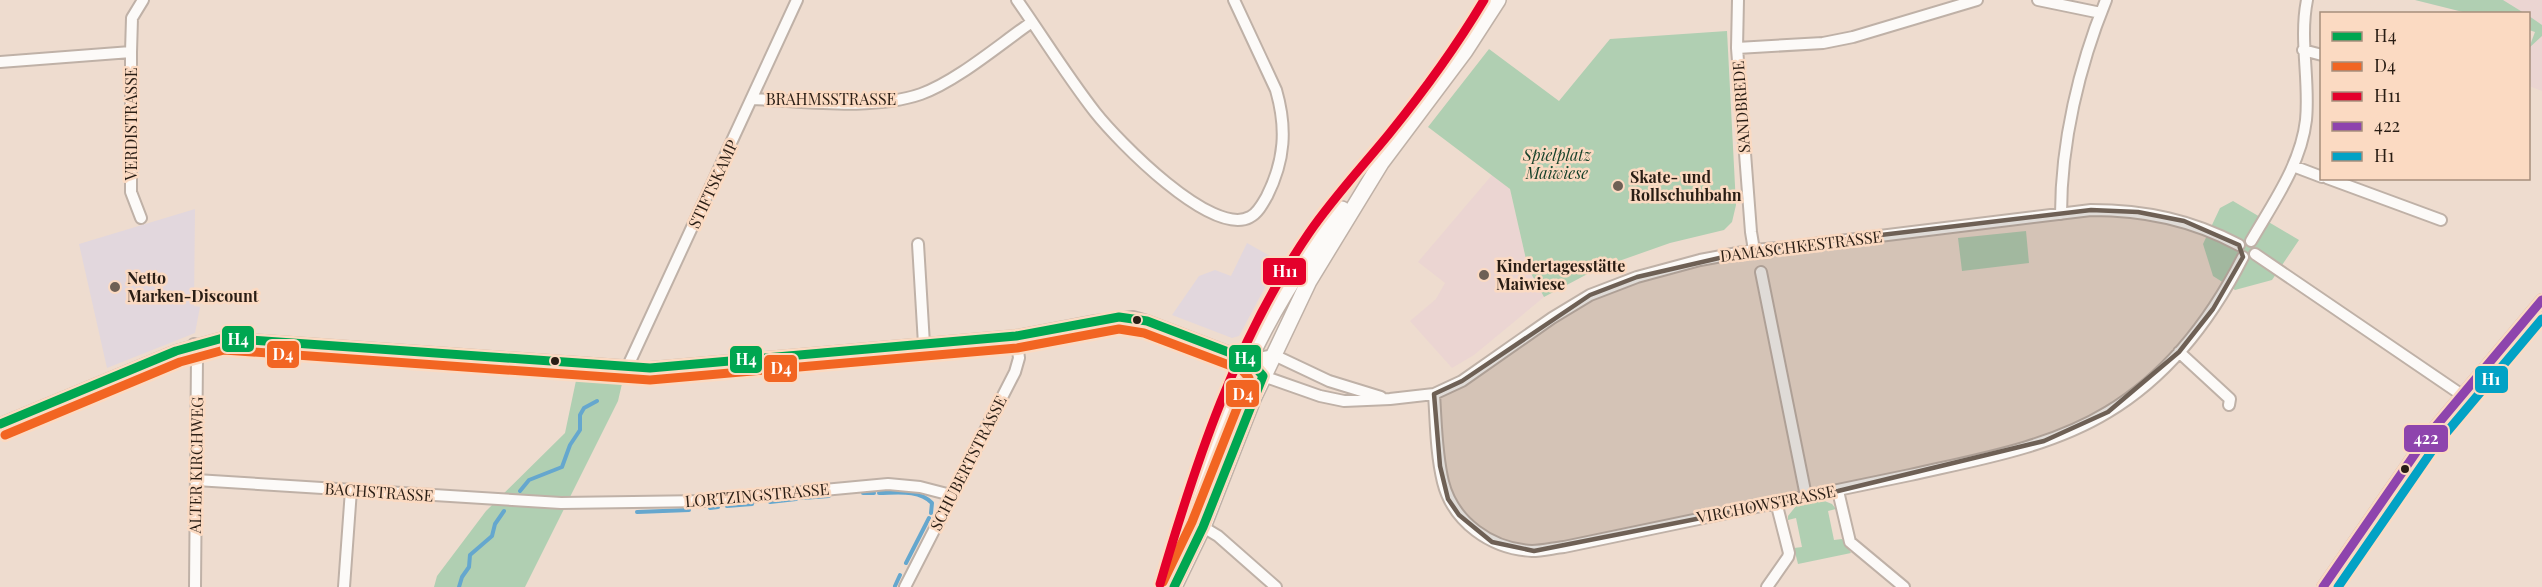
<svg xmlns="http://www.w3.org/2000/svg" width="2542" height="587" font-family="'Playfair Display',serif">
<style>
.commercial{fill:#e2d7dd}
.education{fill:#ebd5d2}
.green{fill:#b0cfb2}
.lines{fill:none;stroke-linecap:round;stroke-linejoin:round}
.stream{stroke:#65a7ce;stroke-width:4}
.minor-casing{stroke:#bfb1a7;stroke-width:14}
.secondary-casing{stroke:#bfb1a7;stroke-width:18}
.minor{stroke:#fcfaf8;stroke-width:10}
.secondary{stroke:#fcfaf8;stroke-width:15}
.bus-1-casing{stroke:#fbdac2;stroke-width:14}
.bus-2-casing{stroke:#fbdac2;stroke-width:14}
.bus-3-casing{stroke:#fbdac2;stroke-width:14}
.bus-4-casing{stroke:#fbdac2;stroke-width:14}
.bus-5-casing{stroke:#fbdac2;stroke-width:14}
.bus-1{stroke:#00a651;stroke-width:9}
.bus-2{stroke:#f26522;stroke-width:9}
.bus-3{stroke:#e4002b;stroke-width:9}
.bus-4{stroke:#8e44ad;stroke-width:9}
.bus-5{stroke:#02a2c5;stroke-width:9}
.marked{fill:#6e6055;fill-opacity:0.2;stroke:#6e6055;stroke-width:4.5;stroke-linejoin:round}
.poi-dot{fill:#6e6055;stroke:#fbdac2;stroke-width:2}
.bus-dot{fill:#291d14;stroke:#fbdac2;stroke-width:2}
.labels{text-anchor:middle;stroke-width:5;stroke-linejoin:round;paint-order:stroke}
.street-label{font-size:16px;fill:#291d14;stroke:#fbdac2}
.park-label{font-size:16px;font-style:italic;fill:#16412a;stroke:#fbdac2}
.poi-label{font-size:16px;font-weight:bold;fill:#291d14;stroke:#fbdac2;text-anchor:start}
.line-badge{stroke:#fbdac2;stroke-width:2}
.badge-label{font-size:16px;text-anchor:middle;font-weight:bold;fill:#fff}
</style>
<rect width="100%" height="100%" fill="#eedccf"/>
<path class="commercial" d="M195 209 194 306 200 307 195 333 107 368 79 244Z
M1247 243 1279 261 1239 336 1232 338 1172 315 1199 276 1215 270 1231 276Z"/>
<path class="education" d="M2415 0H2542V91L2529 86V45L2535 32 2529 30 2528 14 2467 13Z
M1492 175 1510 189 1528 268 1544 297 1474 355 1452 368 1410 321 1436 299 1445 283 1418 262Z"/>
<path class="green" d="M2415 0H2503L2524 13H2467Z
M2529 16 2542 25V36L2529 48 2535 32 2529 30Z
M1727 31 1736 205 1732 222 1724 230 1670 243 1619 261 1597 269 1544 297 1528 268 1510 189 1428 127 1489 49 1559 101 1610 39Z
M2233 201 2299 240 2272 280 2235 290 2213 276 2203 244 2220 208Z
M2026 231 2029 263 1962 271 1958 238Z
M578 371 624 375 618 401 525 587H434L437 576 486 511 565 433Z
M1822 500 1832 504 1836 509 1828 511 1834 540 1842 539 1851 553 1798 564 1794 548 1802 547 1796 518 1788 520V516L1796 506Z"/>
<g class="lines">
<path class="stream" d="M520 491 529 480 562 467 570 445 580 430V415L584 408 597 401
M863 493H874
M879 493C896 493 918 489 932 503L931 513
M802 498 829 496
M770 502 796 499
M727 506 752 504
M710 508 718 507
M637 512 689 510
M906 563 929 518
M895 586 900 575
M459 587 462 577 469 567 470 555 492 536 495 524 504 511"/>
<defs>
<path id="minor" d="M1017 0C1043 37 1067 76 1095 112 1117 140 1212 238 1250 217 1258 213 1263 203 1267 196 1285 160 1287 128 1276 90L1234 0
M1738 0 1737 48 1751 232 1754 250
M2038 0 2101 13
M1737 48 1823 43 1853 37 1977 0
M2303 50 2322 55
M131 52 132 18 143 0
M0 62 131 52V192L141 218
M752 99C804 101 872 111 921 94 957 81 1000 44 1032 22
M2293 166 2322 177
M2327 178 2441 220
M2061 214C2061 143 2079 66 2106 0
M2251 241C2273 203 2301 164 2306 120 2310 80 2299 40 2307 0
M918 244 924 344
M2255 254 2462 395
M1761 272 1806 496
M194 344 197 357 195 587
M2179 352 2230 399 2229 405
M1249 360 1274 355 1329 381 1381 397
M627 368 797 0
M1434 394C1436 423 1436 453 1443 482 1453 522 1491 549 1532 551 1542 551 1554 548 1564 547 1679 522 1795 500 1910 475 1976 460 2049 448 2108 412 2168 376 2212 318 2243 257
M0 424 176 351 223 338 650 368 1016 336 1096 321 1133 317 1147 321 1249 360 1263 376 1320 396 1344 401 1390 399 1434 394 1462 381 1552 318 1590 295 1637 277 1700 260 1754 250 1790 247 2091 210C2145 210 2192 220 2239 245
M196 480 561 503 705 501 888 484 920 487 951 495
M1838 491 1850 542 1904 587
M1203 527 1218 536 1276 587
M344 587 351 490
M905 587 1015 372 1019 358 1016 336
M1767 587 1788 557 1789 553 1776 502
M2323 587 2426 438 2542 300"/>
<path id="secondary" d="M1180 558C1199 493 1220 425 1248 363 1273 308 1306 257 1342 209
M1174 587 1203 527 1253 399 1309 281 1381 163 1465 51 1498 0"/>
</defs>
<use href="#minor" class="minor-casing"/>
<use href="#secondary" class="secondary-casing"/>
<use href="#minor" class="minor"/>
<use href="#secondary" class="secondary"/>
<defs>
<path id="bus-1" d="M0 424 176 351 223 338 650 368 1016 336 1119 317 1147 321 1249 360 1263 376 1203 527 1174 587"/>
<path id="bus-2" d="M5 435 180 362 224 350 650 380 1017 348 1119 329 1144 333 1242 370 1249 378 1192 522 1163 582"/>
<path id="bus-3" d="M1160 584C1196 461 1236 340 1309 233 1333 198 1362 167 1389 134 1424 91 1456 47 1484 0"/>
<path id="bus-4" d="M2323 587 2426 438 2542 300"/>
<path id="bus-5" d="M2338 587 2436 445 2542 319"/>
</defs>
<use href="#bus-1" class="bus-1-casing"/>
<use href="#bus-2" class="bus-2-casing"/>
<use href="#bus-3" class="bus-3-casing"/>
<use href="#bus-4" class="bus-4-casing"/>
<use href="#bus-5" class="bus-5-casing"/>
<use href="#bus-1" class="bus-1"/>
<use href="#bus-2" class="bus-2"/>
<use href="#bus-3" class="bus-3"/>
<use href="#bus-4" class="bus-4"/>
<use href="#bus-5" class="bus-5"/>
</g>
<path class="marked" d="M2091 210 2138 212 2184 221 2239 245 2243 257 2213 309 2179 352 2108 412 2044 441 1838 491 1534 551 1492 542 1459 515 1448 499 1440 466 1434 394 1462 381 1590 295 1637 277 1754 250Z"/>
<g class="poi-dot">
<circle cx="1618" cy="186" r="6"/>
<circle cx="1484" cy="275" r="6"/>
<circle cx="115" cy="287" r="6"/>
</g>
<g class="bus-dot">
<circle cx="1137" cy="320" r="5"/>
<circle cx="555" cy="361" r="5"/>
<circle cx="2405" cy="469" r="5"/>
</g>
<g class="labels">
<g class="street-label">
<text x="831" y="105">BRAHMSSTRASSE</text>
<text transform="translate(1741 107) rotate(-94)" y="6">SANDBREDE</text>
<text transform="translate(131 124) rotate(-90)" y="6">VERDISTRASSE</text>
<text transform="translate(713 184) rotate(-65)" y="6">STIFTSKAMP</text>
<text transform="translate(1801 246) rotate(-7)" y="6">DAMASCHKESTRASSE</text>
<text transform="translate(968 463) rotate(-63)" y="6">SCHUBERTSTRASSE</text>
<text transform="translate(196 465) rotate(-89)" y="6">ALTER KIRCHWEG</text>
<text transform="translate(379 492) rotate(4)" y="6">BACHSTRASSE</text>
<text transform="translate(757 495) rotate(-5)" y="6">LORTZINGSTRASSE</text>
<text transform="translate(1766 504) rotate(-11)" y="6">VIRCHOWSTRASSE</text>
</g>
<g class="park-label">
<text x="1557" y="161">Spielplatz<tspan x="1557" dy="18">Maiwiese</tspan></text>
</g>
<g class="poi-label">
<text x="1630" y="183">Skate- und<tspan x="1630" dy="18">Rollschuhbahn</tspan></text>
<text x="1496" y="272">Kindertagesstätte<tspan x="1496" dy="18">Maiwiese</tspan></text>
<text x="127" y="284">Netto<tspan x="127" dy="18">Marken-Discount</tspan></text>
</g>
</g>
<g class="line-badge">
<rect x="1262" y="257" width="45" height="29" rx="6" fill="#e4002b"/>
<rect x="221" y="325" width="34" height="28" rx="6" fill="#00a651"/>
<rect x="266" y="340" width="34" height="29" rx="6" fill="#f26522"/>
<rect x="1228" y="344" width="34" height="29" rx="6" fill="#00a651"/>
<rect x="729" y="345" width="34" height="29" rx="6" fill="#00a651"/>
<rect x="763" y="354" width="35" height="29" rx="6" fill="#f26522"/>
<rect x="2474" y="365" width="35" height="29" rx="6" fill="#02a2c5"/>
<rect x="1225" y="379" width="35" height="29" rx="6" fill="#f26522"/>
<rect x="2403" y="424" width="46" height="29" rx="6" fill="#8e44ad"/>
</g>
<g class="badge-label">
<text x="1285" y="277">H11</text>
<text x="238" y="345">H4</text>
<text x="283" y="360">D4</text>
<text x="1245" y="364">H4</text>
<text x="746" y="365">H4</text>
<text x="781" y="374">D4</text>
<text x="2491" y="385">H1</text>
<text x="1243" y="400">D4</text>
<text x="2426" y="444">422</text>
</g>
<rect x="2320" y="12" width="210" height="168" fill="#fbdac2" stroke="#a78e7c" stroke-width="1.5"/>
<rect x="2332" y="32" width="30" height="9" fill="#00a651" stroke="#a78e7c" stroke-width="1.5"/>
<text x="2374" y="42" font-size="18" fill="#291d14">H4</text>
<rect x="2332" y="62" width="30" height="9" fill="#f26522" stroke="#a78e7c" stroke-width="1.5"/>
<text x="2374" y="72" font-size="18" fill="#291d14">D4</text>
<rect x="2332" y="92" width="30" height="9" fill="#e4002b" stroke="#a78e7c" stroke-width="1.5"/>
<text x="2374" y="102" font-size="18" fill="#291d14">H11</text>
<rect x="2332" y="122" width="30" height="9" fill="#8e44ad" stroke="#a78e7c" stroke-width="1.5"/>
<text x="2374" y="132" font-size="18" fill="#291d14">422</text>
<rect x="2332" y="152" width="30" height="9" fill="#02a2c5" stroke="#a78e7c" stroke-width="1.5"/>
<text x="2374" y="162" font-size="18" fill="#291d14">H1</text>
</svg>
